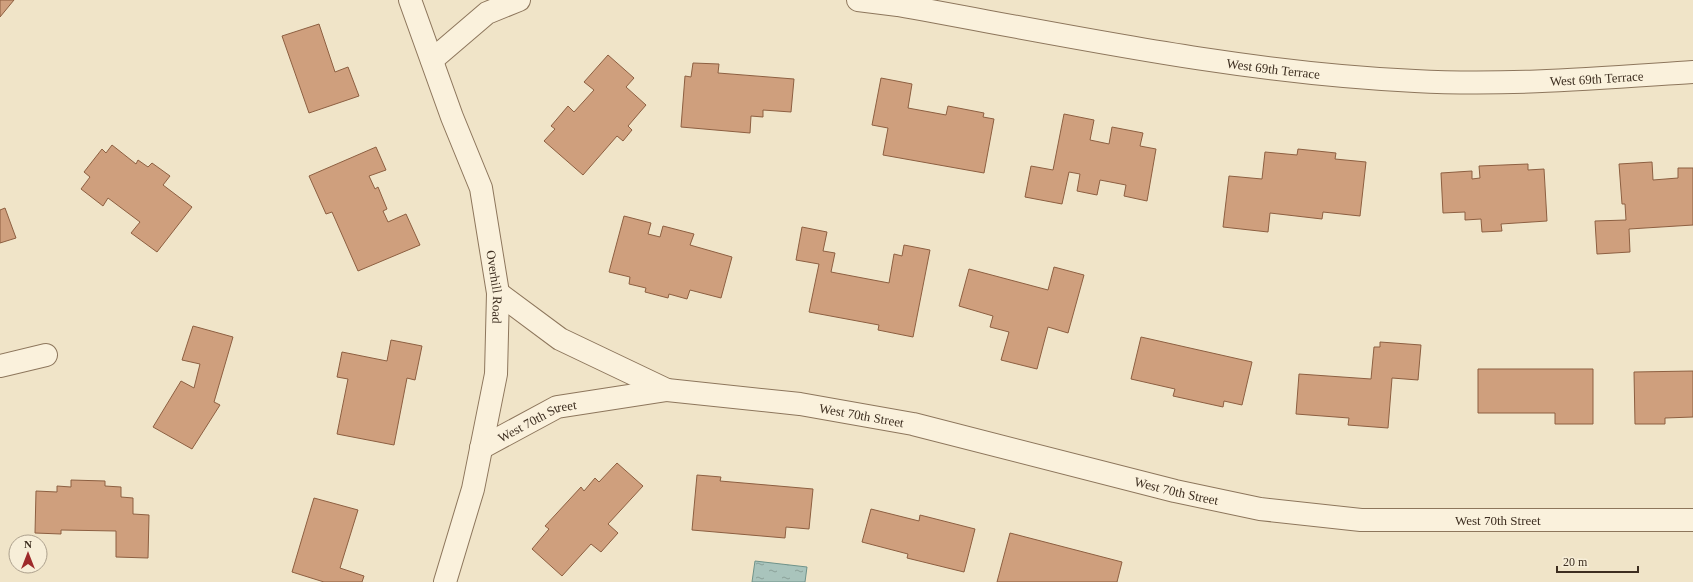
<svg xmlns="http://www.w3.org/2000/svg" width="1693" height="582" font-family="'Times New Roman',serif">
<style>
.water{fill:url(#water-ripples);stroke:#6f938a}
.building{fill:#cf9f7d;stroke:#8d5f41}
.lines{fill:none;stroke-linecap:round;stroke-linejoin:round}
.street-casing{stroke:#8d765c;stroke-width:24}
.street{stroke:#faf1dc;stroke-width:22}
.labels{text-anchor:middle;stroke-width:3;stroke-linejoin:round;paint-order:stroke}
.street-label{font-size:13px;fill:#3d2e20;stroke:#f7eed8}
</style>
<defs>
<pattern id="water-ripples" width="26" height="14" patternUnits="userSpaceOnUse"><rect width="26" height="14" fill="#a9c4bc"/><path d="M2 4q2-2 4 0t4 0M15 11q2-2 4 0t4 0" fill="none" stroke="#8ba098"/></pattern>
</defs>
<rect width="100%" height="100%" fill="#f0e4c8"/>
<path class="water" d="M755 561 807 567 805 582H752Z"/>
<path class="building" d="M0 0H14L0 17Z
M319 24 335 72 348 67 359 96 309 113 282 36Z
M608 55 634 78 626 87 646 105 628 126 632 130 623 141 617 136 583 175 544 141 555 129 551 126 568 106 574 112 594 90 584 82Z
M693 63 719 64 718 73 794 79 791 112 763 110V117L751 116 750 133 681 127 685 76 691 77Z
M881 78 912 84 908 108 946 115 948 106 984 113 983 117 994 119 984 173 883 155 888 128 872 125Z
M1064 114 1094 120 1090 140 1109 144 1112 127 1143 133 1140 146 1156 149 1147 201 1124 196 1126 185 1100 180 1097 195 1077 191 1080 174 1069 172 1062 204 1025 197 1031 166 1053 170Z
M112 145 136 164 138 160 148 167 152 163 170 176 163 185 192 207 157 252 131 233 140 222 108 198 103 206 81 189 90 177 84 172 102 149 106 153Z
M376 147 386 170 369 176 375 189 378 187 387 209 383 211 388 222 406 214 420 245 358 271 332 212 326 214 309 176Z
M1298 149 1336 153 1335 159 1366 162 1360 216 1323 212 1322 219 1270 213 1268 232 1223 227 1229 176 1262 179 1265 152 1297 155Z
M1652 162 1653 180 1678 178V168H1693V225L1629 229 1630 252 1597 254 1595 221 1626 220 1625 204H1622L1619 164Z
M1528 164V170L1544 169 1547 221 1501 224 1502 231 1482 232 1481 219 1465 220V212L1443 213 1441 173 1472 171V179L1480 178 1479 166Z
M5 208 16 238 0 243V210Z
M624 216 651 223 648 234 660 237 663 226 694 234 690 245 732 257 721 298 690 290 687 299 669 294 668 298 645 292 646 288 629 284 630 277 609 272Z
M802 227 827 232 823 251 835 253 831 272 889 283 894 254 902 256 904 245 930 250 913 337 878 330 879 325 809 312 819 264 796 260Z
M1054 267 1084 275 1068 333 1048 327 1037 369 1001 360 1009 332 990 327 993 316 959 306 969 269 1048 290Z
M193 326 233 337 214 402 220 405 192 449 153 427 181 381 194 388 200 364 182 360Z
M1141 337 1252 362 1242 405 1224 401 1223 407 1173 396 1175 389 1131 379Z
M391 340 422 346 415 380 407 378 394 445 337 434 348 379 337 377 342 352 387 361Z
M1380 342 1421 345 1418 380 1392 378 1388 428 1348 425 1349 418 1296 414 1299 374 1371 379 1374 347H1380Z
M1478 369H1593V424H1555V413H1478Z
M1693 371V417L1665 418V424H1635L1634 372Z
M617 463 643 486 608 524 618 533 601 552 591 544 562 576 532 549 549 529 545 526 581 487 584 491 595 478 599 482Z
M697 475 721 477 720 481 813 489 809 529 786 527 785 538 692 530Z
M71 480 105 481V486L121 487V497L133 498V514L149 515 148 558 116 557V531L61 530V534L35 533 36 491 57 492V486L71 487Z
M314 498 358 510 340 568 364 576 362 582H324L292 572Z
M871 509 919 521 920 515 975 529 964 572 907 558 908 554 862 542Z
M1010 533 1122 562 1117 582H997Z"/>
<g class="lines">
<defs>
<g id="street">
<path id="s1" d="M410 0 452 117 481 188 498 293 496 374 473 489 445 582"/>
<path id="s2" d="M858 0 898 5C1070 36 1241 73 1415 81 1508 86 1601 78 1693 72"/>
<path d="M432 60 487 13 519 0"/>
<path id="s3" d="M498 293 560 339 667 390 800 404 913 424 1175 491 1260 509 1361 520H1693"/>
<path d="M0 366 46 355"/>
<path id="s4" d="M481 448 557 407 667 390"/>
</g>
</defs>
<use href="#street" class="street-casing"/>
<use href="#street" class="street"/>
</g>
<g class="labels">
<g class="street-label">
<text dy="5" stroke="none"><textPath href="#s2" startOffset="421">West 69th Terrace</textPath></text>
<text dy="5" stroke="none"><textPath href="#s2" startOffset="745">West 69th Terrace</textPath></text>
<text dy="5" stroke="none"><textPath href="#s1" startOffset="301">Overhill Road</textPath></text>
<text dy="5" stroke="none"><textPath href="#s3" startOffset="392">West 70th Street</textPath></text>
<text dy="5" stroke="none"><textPath href="#s4" startOffset="63">West 70th Street</textPath></text>
<text dy="5" stroke="none"><textPath href="#s3" startOffset="716">West 70th Street</textPath></text>
<text dy="5" stroke="none"><textPath href="#s3" startOffset="1040">West 70th Street</textPath></text>
</g>
</g>
<g transform="translate(28 554)"><circle r="19" fill="#f7eed8" stroke="#ada18e"/>
<path d="M0-3L7 15L0 10L-7 15Z" fill="#9e2a2b"/>
<text y="-6" font-size="11" font-weight="bold" text-anchor="middle" fill="#3d2e20">N</text>
</g>
<path d="M1557 566v6h81v-6" fill="none" stroke="#3d2e20" stroke-width="2"/>
<text x="1563" y="566" font-size="12" fill="#3d2e20" stroke="#f7eed8" stroke-width="3" paint-order="stroke">20 m</text>
</svg>
